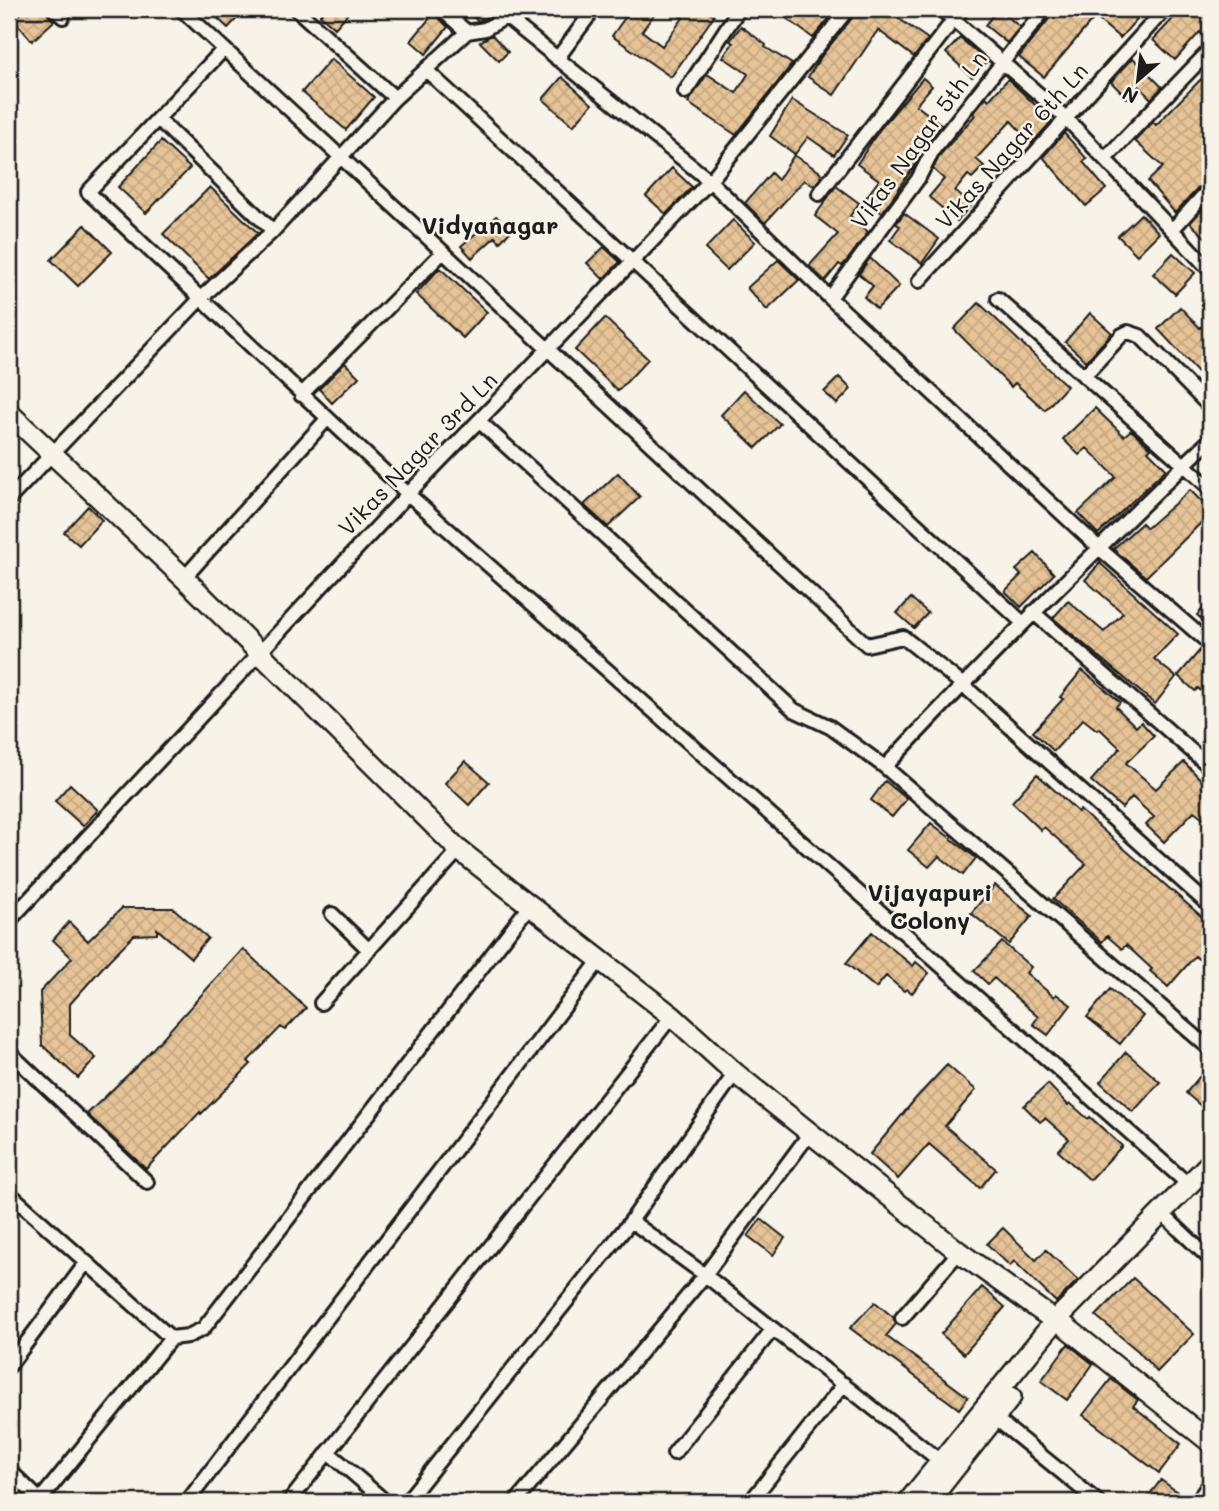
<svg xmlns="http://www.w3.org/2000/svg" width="1219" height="1511" font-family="Mali,sans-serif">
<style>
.building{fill:url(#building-cross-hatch);stroke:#1c1c1c;stroke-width:2}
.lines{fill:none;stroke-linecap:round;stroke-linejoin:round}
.street-casing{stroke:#1c1c1c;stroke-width:18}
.secondary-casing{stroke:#1c1c1c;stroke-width:24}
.street{stroke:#f7f3e8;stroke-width:12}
.secondary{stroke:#f7f3e8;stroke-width:19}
.labels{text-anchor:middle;stroke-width:5;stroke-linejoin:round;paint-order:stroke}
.street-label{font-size:23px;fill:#1c1c1c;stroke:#f7f3e8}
.neighbourhood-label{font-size:24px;font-weight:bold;fill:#1c1c1c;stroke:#f7f3e8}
</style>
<defs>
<pattern id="building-cross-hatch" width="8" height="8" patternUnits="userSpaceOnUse" patternTransform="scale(1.75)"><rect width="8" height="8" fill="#e7c498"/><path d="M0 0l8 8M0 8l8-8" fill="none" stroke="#c6a882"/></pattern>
</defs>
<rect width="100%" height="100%" fill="#f7f3e8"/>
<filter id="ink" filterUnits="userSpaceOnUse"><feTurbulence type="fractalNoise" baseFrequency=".0143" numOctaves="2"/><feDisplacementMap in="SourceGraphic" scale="14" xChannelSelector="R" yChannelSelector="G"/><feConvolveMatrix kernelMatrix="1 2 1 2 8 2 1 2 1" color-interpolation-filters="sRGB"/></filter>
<g filter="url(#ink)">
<path class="building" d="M26 9H45L48 15 54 21 32 41 14 20Z
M208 9H246L228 28Z
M325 9H352L335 28 320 15Z
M476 9H494L486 18 478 21 471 15Z
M631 9H658L642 31 662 46 683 18 670 9H705L714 16 671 77 612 36Z
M774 9H837L813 38Z
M867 9H885L928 39 914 57 878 30 834 95 808 77 823 54 856 13 861 17Z
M998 9 1020 27 1007 43 985 25Z
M1057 9H1124L1137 19 1120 38 1095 17 1044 77 1019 57Z
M1182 9H1210V41L1200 32 1175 60 1153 40Z
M434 13 448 27 426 54 411 41Z
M741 26 766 45 765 47 792 64 736 135 688 103 707 74 736 93 748 74 723 57 733 43 730 41Z
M492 35 508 52 499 61 480 42Z
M960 38 987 61 972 77 946 53Z
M1133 58 1162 87 1151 99 1139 86 1127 98 1111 82Z
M331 59 374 97 346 130 302 92Z
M1210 70V116L1204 122 1210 128V179L1204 182 1175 213 1148 181 1163 167 1135 141 1153 122 1156 125Z
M562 77 592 104 573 126 543 99Z
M923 78 932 86 916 105 942 125 926 145 915 165 882 213 865 199 879 180 857 164 880 129Z
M1008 79 1052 121 1032 143 1011 121 998 135 976 159 984 166 972 178 968 175 955 191 971 205 957 221 929 197 944 179 933 169 940 155 975 115 973 113 986 97 989 100Z
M792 100 848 135 834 155 808 137 795 154 770 136Z
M1064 133 1087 159 1083 162 1106 189 1086 206 1043 157Z
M161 141 190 168 146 213 118 187Z
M794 155 820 172 822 176 814 186 804 180 765 223 745 203 771 173 778 180Z
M672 168 692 187 666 214 646 196Z
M836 186 859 203 850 216 868 232 846 262 842 266 839 264 825 281 809 266 838 234 815 216Z
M210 187 258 233 209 279 163 234Z
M1210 201V242L1190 223Z
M904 213 939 239 922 263 890 240 900 226 896 224Z
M1141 214 1159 233 1137 255 1118 236Z
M496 216 511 231 500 242 495 237 472 258 461 246Z
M733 220 755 242 727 270 705 249Z
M85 225 112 252 78 286 51 260Z
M604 247 620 262 603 279 587 263Z
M1173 253 1195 273 1175 294 1153 274Z
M870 258 899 286 877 309 864 297 873 286 859 274Z
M778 260 799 280 767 310 747 288Z
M440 268 487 312 463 338 416 294Z
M979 303 1067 386 1045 410 1015 383 1011 387 954 329Z
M1180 307 1200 328 1210 319V385L1158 329Z
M1090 313 1112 333 1086 361 1065 342Z
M605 318 648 359 618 391 575 350Z
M345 363 359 377 332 403 319 389Z
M839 377 851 389 837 404 824 392Z
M744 390 780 424 756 448 721 415Z
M1095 408 1124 436 1131 430 1151 448 1148 451 1166 469 1098 534 1078 513 1116 477 1087 448 1079 455 1063 439Z
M618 473 640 497 608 527 584 505Z
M1190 490 1210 510V514L1146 577 1113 549 1142 523 1147 528Z
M88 506 102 520 79 545 64 532Z
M1035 553 1054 574 1021 607 1005 591 1021 575 1016 570Z
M1100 563 1178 634 1154 659 1176 677 1155 704 1053 618 1068 601 1104 632 1123 613 1085 580Z
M911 598 928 613 914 628 897 613Z
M1210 601V627L1197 615Z
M1201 649 1210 657V700L1198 688 1195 691 1178 676Z
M1082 670 1120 702 1116 707 1136 727 1141 722 1154 736 1126 763 1156 789 1184 762 1210 789V823L1194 811 1164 842 1146 825 1154 817 1132 797 1122 808 1091 781 1120 748 1099 728 1097 730 1083 719 1054 751 1033 732 1063 699 1060 697Z
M465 761 489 782 469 805 445 783Z
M1037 774 1078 812 1080 810 1210 924V969L1195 956 1168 987 1150 971 1152 969 1126 945 1122 949 1107 936 1102 942 1053 899 1086 864 1044 827 1041 830 1012 802Z
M885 781 907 799 892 817 871 800Z
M70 784 98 810 83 826 55 801Z
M931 823 976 858 963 875 939 856 929 867 908 850Z
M995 885 1032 916 1009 944 971 913Z
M122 908H173L208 938 191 958 157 929V934L134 935 110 959 70 1004V1035L96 1058 78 1078 42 1045 40 992 72 958 53 940 69 922 88 941Z
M872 932 913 966 916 962 929 973 912 993 907 989 904 991 886 976 876 988 846 963Z
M1002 942 1031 967 1026 973 1054 997 1056 994 1071 1005 1048 1035 1033 1024 1038 1017 994 978 988 984 974 971Z
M243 949 306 1008 285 1030 281 1027 248 1061 251 1064 201 1114 200 1112 146 1169 87 1114 138 1065Z
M1110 989 1143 1016 1120 1044 1087 1017Z
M1126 1052 1160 1082 1133 1112 1100 1082Z
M1210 1064V1114L1186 1093Z
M947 1065 976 1090 945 1126 996 1169 980 1188 929 1144 898 1179 870 1154 916 1098Z
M1048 1084 1068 1105 1070 1103 1088 1119 1090 1117 1122 1146 1090 1180 1058 1151 1069 1139 1045 1118 1040 1122 1024 1106Z
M761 1219 785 1238 773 1255 748 1236Z
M1003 1228 1036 1260 1046 1250 1078 1280 1056 1302 1014 1261 1010 1266 987 1244Z
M1133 1278 1194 1334 1157 1372 1138 1351 1096 1316Z
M982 1287 1005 1307 964 1354 941 1334Z
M875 1302 893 1317 896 1324 886 1336 968 1397 959 1409 850 1328Z
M1068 1344 1093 1364 1067 1400 1041 1381Z
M1111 1379 1138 1400 1133 1406 1181 1444 1159 1473 1083 1415Z
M1161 1480 1180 1494 1174 1502H1144Z"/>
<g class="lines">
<defs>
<path id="street" d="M54 9 63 17
M181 9 867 645 903 637 962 684 1210 906
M296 9 395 98
M441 9 467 32 485 29 506 17 710 181 830 298 1099 548 1210 644
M941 9 1065 117 1210 270
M224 49 88 192 408 494 1189 1185
M557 59 594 9
M426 70 1023 623
M685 92 739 9
M158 119 273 231
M1105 159 1210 50
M819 194 962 9
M1172 230 1210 188
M919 281 1165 9
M830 298 918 179 933 150 1045 9
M998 299 1210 488
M1084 376 1122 335 1128 332 1140 336 1210 407
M301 395 443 252
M479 421 794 710 830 727 885 767 1210 1049
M9 499 202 297 273 231 395 98 467 32
M184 578 327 419
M1033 612 1210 767
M885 767C990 654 1099 547 1210 440
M332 914 369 950
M9 921 408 494 710 181 848 9
M321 1003 459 850
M9 1052 147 1182
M9 1193 171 1338 188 1336 203 1329 530 905
M1169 1220 1210 1259
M631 1221 705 1275 940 1461
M902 1318 959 1252
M9 1366 86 1263
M995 1418 1098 1502
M328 1452 386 1502
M674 1453 772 1330
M9 1470 40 1500 38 1502
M43 1502 40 1500 171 1338
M187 1502 600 960
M289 1502 672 1016
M406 1502 631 1221 735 1073
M516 1502 705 1275 810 1133
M750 1502 844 1384
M1196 1502 1210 1484"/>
<path id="secondary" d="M9 413 184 578 459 850 672 1016 735 1073 959 1252 1055 1321
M1065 1326 1210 1442
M908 1502 1055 1321 1210 1163
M928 1502 1011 1397"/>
</defs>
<use href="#street" class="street-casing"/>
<use href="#secondary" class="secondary-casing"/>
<use href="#street" class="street"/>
<use href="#secondary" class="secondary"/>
</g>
</g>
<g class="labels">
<g class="street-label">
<text transform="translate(919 140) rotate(-54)" y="8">Vikas Nagar 5th Ln</text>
<text transform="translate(1012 146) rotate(-48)" y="8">Vikas Nagar 6th Ln</text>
<text transform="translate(418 454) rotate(-46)" y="8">Vikas Nagar 3rd Ln</text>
</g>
<g class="neighbourhood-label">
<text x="490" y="234">Vidyanagar</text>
<text x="930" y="901">Vijayapuri<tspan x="930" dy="28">Colony</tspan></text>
</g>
</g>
<rect width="1219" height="1511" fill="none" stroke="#f7f3e8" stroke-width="35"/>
<rect x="18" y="18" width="1184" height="1476" fill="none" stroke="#1c1c1c" stroke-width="2.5" filter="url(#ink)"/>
<g transform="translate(1138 80) rotate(208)" stroke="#f7f3e8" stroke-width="5" paint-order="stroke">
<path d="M0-5L12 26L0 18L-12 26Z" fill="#1c1c1c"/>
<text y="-10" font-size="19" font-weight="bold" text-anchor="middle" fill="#1c1c1c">N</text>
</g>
</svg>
